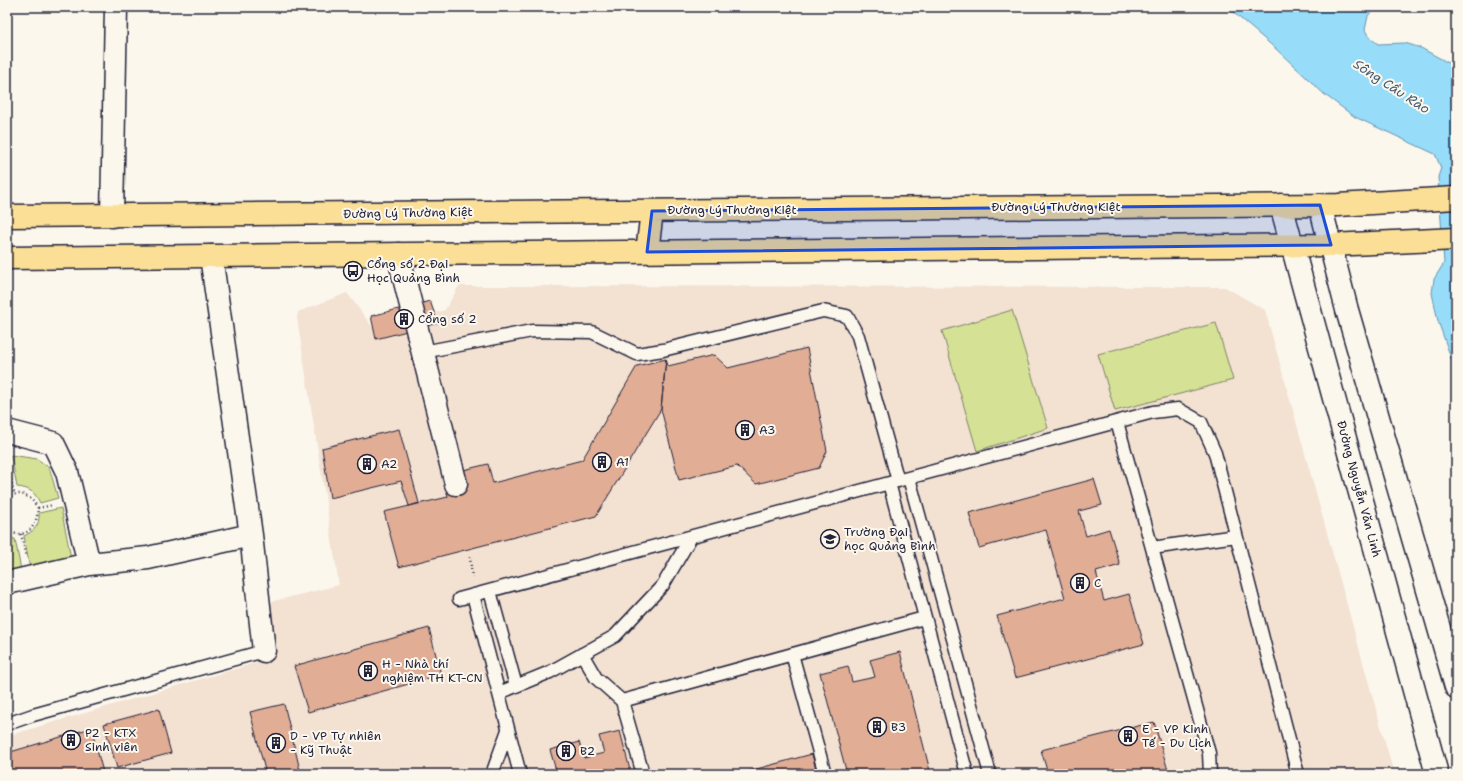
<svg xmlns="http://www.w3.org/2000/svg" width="1463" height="781" font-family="'Shantell Sans',sans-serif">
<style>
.built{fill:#f3e1d2}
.green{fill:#d5e295;stroke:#7c8268}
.water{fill:#97dcf9;stroke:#6892ad}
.building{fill:#e1ae95;stroke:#22223b}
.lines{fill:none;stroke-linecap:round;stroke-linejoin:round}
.service-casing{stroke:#22223b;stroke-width:15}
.minor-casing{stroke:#22223b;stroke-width:25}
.tertiary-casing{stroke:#22223b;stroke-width:25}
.primary-casing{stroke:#22223b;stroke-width:25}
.path{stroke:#22223b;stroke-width:2.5;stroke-dasharray:1 3;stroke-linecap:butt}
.service{stroke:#fbf7ec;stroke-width:12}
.minor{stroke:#fbf7ec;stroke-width:22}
.tertiary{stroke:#fbf7ec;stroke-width:22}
.primary{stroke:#fbdf96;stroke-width:22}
.marked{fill:#1d4ed8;fill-opacity:0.2;stroke:#1d4ed8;stroke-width:3;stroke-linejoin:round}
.labels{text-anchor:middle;stroke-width:4;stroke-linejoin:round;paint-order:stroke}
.street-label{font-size:12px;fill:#22223b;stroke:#fbf7ec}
.poi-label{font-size:12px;fill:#22223b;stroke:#fbf7ec;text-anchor:start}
.water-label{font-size:13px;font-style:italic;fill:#455a74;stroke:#fbf7ec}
</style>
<rect width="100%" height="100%" fill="#fbf7ec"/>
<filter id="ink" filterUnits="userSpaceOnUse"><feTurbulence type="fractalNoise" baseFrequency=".025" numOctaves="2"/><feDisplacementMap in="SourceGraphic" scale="8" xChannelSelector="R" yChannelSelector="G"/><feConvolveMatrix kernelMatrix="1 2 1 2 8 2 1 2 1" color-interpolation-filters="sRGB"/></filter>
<g filter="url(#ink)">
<path class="built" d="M459 286 1225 287 1265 310 1394 774H7V736L272 658 266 603 339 585 297 318 298 312 347 293 374 329 445 310Z"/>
<path class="green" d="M1012 310 1048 428 977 451 942 331Z
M1216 323 1233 380 1115 411 1098 354Z
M11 455 37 459 49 467 58 498 40 503C35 492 29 488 17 487Z
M61 508 71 558 30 569 24 536C34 531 40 526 39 513Z
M7 538 15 539 21 570 7 572Z"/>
<path class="water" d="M1227 7H1375L1368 16 1365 30 1369 37 1378 44 1405 43 1421 48 1456 67V368L1451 358 1438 321 1432 293 1434 279 1444 263 1438 177 1441 168 1435 154 1355 117 1325 95 1276 49Z"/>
<path class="building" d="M430 301 438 323 376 339 371 316Z
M807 348 827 451 819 468 756 484 737 466 679 480 661 409 666 359 668 366 714 355 728 368Z
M666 359 661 409 596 516 399 567 384 512 448 497 443 475 488 464 493 483 582 460 637 366Z
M399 429 419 503 409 506 401 481 330 498 322 448Z
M1094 479 1102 505 1079 511 1086 536 1109 529 1120 565 1096 572 1104 601 1129 594 1144 644 1015 678 997 616 1065 598 1046 530 979 548 969 513Z
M429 628 441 675 308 712 294 666Z
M900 652 930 771 919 774H847L820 673 848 666 852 682 875 677 870 660Z
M284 704 301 774H266L250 712Z
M159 709 171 753 117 768 104 724Z
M1154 722 1169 774H1048L1041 750Z
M91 728 103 772 96 774H7V753Z
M620 731 631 774H557L550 750 579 742 584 758 604 753 599 736Z
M812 754 817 774H738Z"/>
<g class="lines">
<defs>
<path id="service" d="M423 352 532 331 592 332 637 354 663 350 823 311 847 316 858 336 898 481
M1117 422 1209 753 1210 774
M909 478 990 774
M889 483 967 774
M1152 548 1236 536
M490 591 516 686
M473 595 520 774
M459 599 1153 412 1178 409 1201 422 1215 453 1298 774
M582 654 596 678 622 701 643 774
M792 654 825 774
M499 693 550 672 615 636 663 585 691 537
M622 701 924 618
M7 724 33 715 264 651
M492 774 508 730"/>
<path id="minor" d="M112 216 116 7
M398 254 456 484
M211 256 251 535 264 651
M7 431 53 443 67 472 89 564
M7 583 89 564 148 558 251 535"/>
<path id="tertiary" d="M1281 205 1437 774
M1320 205 1347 310 1456 687"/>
<path id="primary" d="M7 216 1338 205 1456 198
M647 252 652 211
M7 258 1331 245 1456 239"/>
</defs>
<use href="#service" class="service-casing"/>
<use href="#minor" class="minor-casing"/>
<use href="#tertiary" class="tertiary-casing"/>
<use href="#primary" class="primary-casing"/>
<path class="path" d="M7 460 14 494
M7 497C22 490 30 496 38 508 37 527 27 540 7 531
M38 508 53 505
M21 534 26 555
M470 557 472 577"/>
<use href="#service" class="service"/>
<use href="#minor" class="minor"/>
<use href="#tertiary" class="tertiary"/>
<use href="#primary" class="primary"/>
</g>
</g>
<path class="marked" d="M1320 205 1331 245 647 252 652 211Z"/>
<defs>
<symbol id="bus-ring" viewBox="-11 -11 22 22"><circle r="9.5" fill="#fbf7ec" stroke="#22223b" stroke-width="1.5"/><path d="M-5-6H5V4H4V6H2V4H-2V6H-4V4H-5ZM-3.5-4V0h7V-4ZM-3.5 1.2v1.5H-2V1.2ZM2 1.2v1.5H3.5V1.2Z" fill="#22223b"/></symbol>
<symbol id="building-ring" viewBox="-11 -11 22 22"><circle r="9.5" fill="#fbf7ec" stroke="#22223b" stroke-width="1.5"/><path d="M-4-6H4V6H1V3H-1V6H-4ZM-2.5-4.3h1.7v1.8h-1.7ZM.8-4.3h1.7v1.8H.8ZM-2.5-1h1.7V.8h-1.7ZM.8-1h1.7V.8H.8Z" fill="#22223b"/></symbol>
<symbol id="university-ring" viewBox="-11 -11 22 22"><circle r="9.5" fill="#fbf7ec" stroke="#22223b" stroke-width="1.5"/><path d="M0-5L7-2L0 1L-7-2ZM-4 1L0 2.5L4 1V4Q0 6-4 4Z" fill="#22223b"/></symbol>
</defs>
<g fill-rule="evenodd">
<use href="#bus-ring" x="342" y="260" width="22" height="22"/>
<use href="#building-ring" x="393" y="308" width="22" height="22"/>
<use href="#building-ring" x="734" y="419" width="22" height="22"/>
<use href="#building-ring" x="591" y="451" width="22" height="22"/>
<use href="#building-ring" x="356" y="453" width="22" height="22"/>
<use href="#university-ring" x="819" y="528" width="22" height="22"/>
<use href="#building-ring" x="1069" y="572" width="22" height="22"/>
<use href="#building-ring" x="357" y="660" width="22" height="22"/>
<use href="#building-ring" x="866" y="716" width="22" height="22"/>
<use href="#building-ring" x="1117" y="725" width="22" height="22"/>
<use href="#building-ring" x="60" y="729" width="22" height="22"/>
<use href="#building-ring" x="265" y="732" width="22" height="22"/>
<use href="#building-ring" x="555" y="740" width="22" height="22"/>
</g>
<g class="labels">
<g class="street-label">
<text x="1056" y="211">Đường Lý Thường Kiệt</text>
<text x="732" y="214">Đường Lý Thường Kiệt</text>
<text transform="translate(408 213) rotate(-1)" y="4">Đường Lý Thường Kiệt</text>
<text transform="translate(1359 489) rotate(75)" y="4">Đường Nguyễn Văn Linh</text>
</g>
<g class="poi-label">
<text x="367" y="268">Cổng số 2 Đại<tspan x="367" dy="14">Học Quảng Bình</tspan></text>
<text x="418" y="323">Cổng số 2</text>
<text x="759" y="434">A3</text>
<text x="616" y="466">A1</text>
<text x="381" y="468">A2</text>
<text x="844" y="536">Trường Đại<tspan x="844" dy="14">học Quảng Bình</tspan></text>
<text x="1094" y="587">C</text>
<text x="382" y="668">H - Nhà thí<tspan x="382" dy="14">nghiệm TH KT-CN</tspan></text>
<text x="891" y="731">B3</text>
<text x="1142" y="733">E - VP Kinh<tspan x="1142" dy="14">Tế - Du Lịch</tspan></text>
<text x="85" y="737">P2 - KTX<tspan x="85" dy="14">Sinh viên</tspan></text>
<text x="290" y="740">D - VP Tự nhiên<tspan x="290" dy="14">- Kỹ Thuật</tspan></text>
<text x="580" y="755">B2</text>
</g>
<g class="water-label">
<text transform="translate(1392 86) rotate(33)" y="5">Sông Cầu Rào</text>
</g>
</g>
<rect width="1463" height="781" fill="none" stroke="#fbf7ec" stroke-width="24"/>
<rect x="12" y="12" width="1439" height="757" fill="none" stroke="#22223b" stroke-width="1.5" filter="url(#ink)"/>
</svg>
